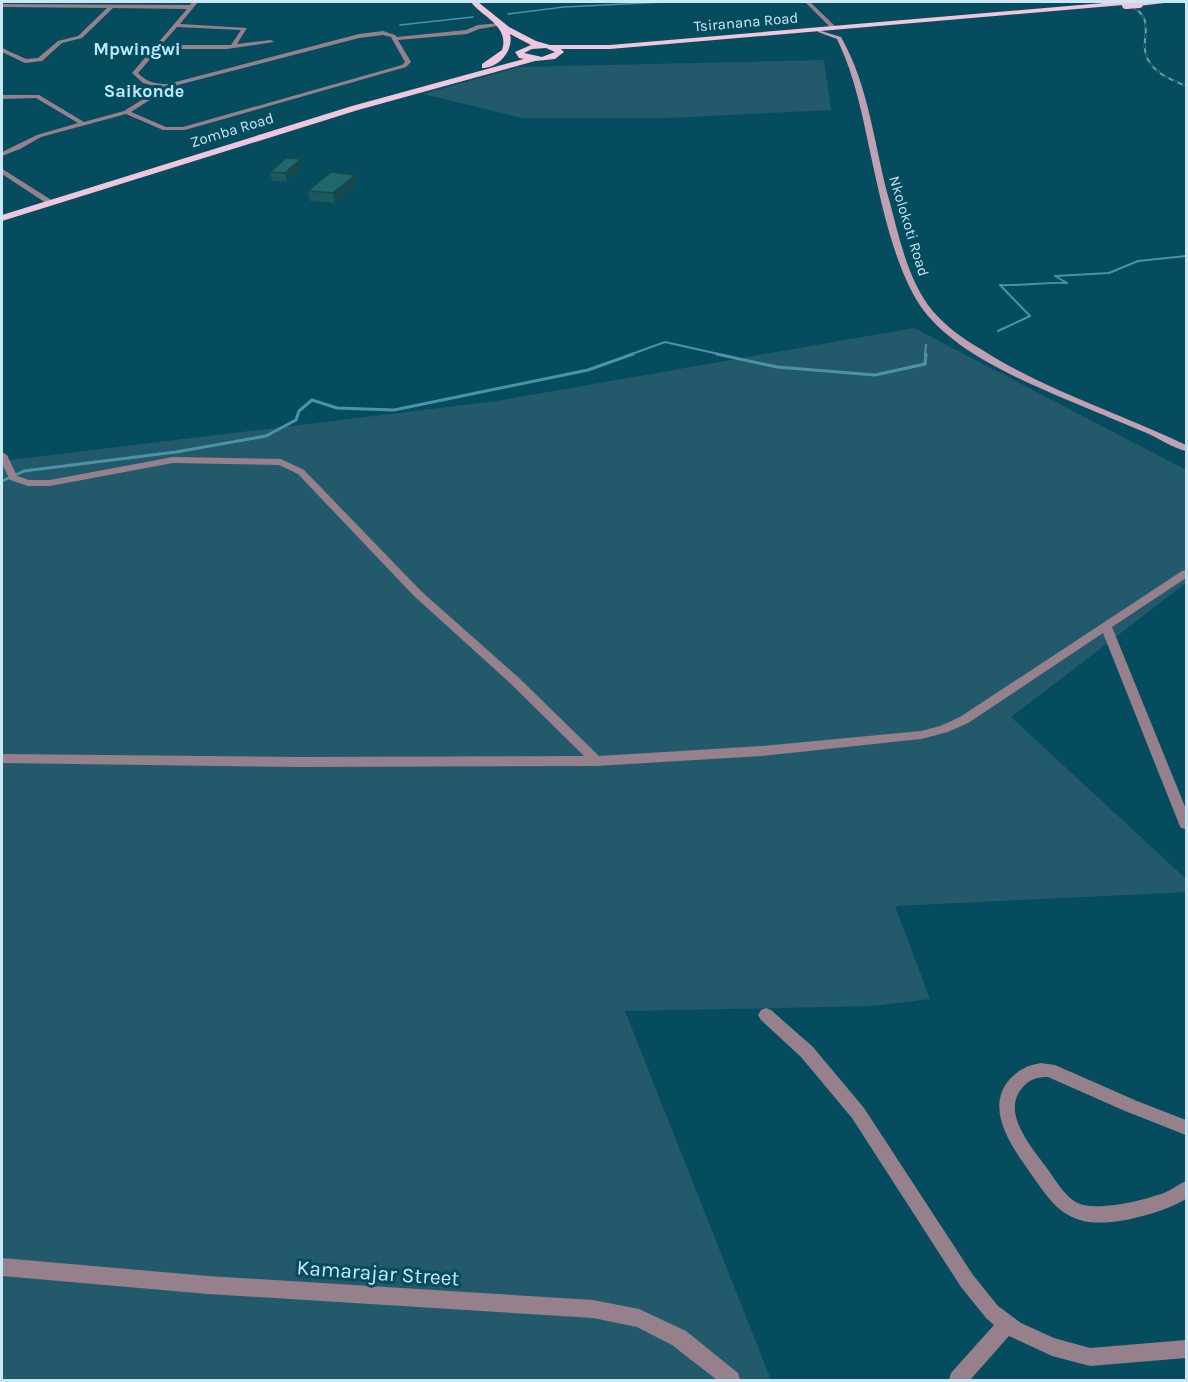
<svg xmlns="http://www.w3.org/2000/svg" width="1188" height="1382" font-family="Karla,sans-serif">
<style>
.built{fill:#235a6b}
.lines{fill:none;stroke-linecap:round;stroke-linejoin:round}
.stream-far2{stroke:#4d93a8;stroke-width:1.5}
.stream-far1{stroke:#4d93a8;stroke-width:2}
.stream{stroke:#4d93a8;stroke-width:3}
.minor{fill:#95808c;fill-rule:evenodd}
.tertiary{fill:#95808c;fill-rule:evenodd}
.secondary{fill:#c2a0b4;fill-rule:evenodd}
.trunk{fill:#f0c6de;fill-rule:evenodd}
.rail-casing{stroke:#6c9cac;stroke-width:2}
.rail{stroke:#064c5f;stroke-width:1.5;stroke-dasharray:5;stroke-linecap:butt}
.trunk-bridge{stroke:#f0c6de;stroke-width:8}
.wall{fill:#1c595e}
.shaded-wall{fill:#16484c}
.building{fill:#20676d;stroke:#16484c;stroke-width:1.5}
.labels{text-anchor:middle;stroke-width:6;stroke-linejoin:round;paint-order:stroke}
.far-street-label{font-size:15px;fill:#cae7f3;stroke:#064c5f}
.far-quarter-label{font-size:18px;font-weight:bold;fill:#b9eafc;stroke:#064c5f}
.near-street-label{font-size:21px;fill:#cae7f3;stroke:#064c5f}
</style>
<rect width="100%" height="100%" fill="#064c5f"/>
<path class="built" d="M824 60 831 110 666 118H523L423 94 519 67Z
M914 328 1186 470V583L1011 717 1186 879V892L895 906 930 999 872 1006 625 1011 771 1380H2V461L497 401Z"/>
<g class="lines">
<path class="stream-far2" d="M508 14 564 7 664 2
M400 25 473 17"/>
<path class="stream-far1" d="M998 331 1030 316 1000 285C1023 286 1044 282 1067 283L1055 276 1109 273 1138 261 1186 256
M629 355 665 342 723 355
M925 355 926 345"/>
<path class="stream" d="M717 354 777 367 875 375 925 364 926 354
M2 481 24 471 176 452 266 436 296 420 299 411 312 400 337 408 394 410 588 370 633 354"/>
<path class="minor" d="M193 2H198L180 24 247 28 237 44 271 40 274 42 227 49H159L138 73C146 82 156 84 168 84L359 34 383 31 395 35 397 37 466 30 478 25 500 23 503 25 479 29 467 34 398 40 411 62 406 67 185 130H163L126 114 41 137 20 149 2 156V152L37 135 78 123 36 98 2 99V95H39L84 122 124 111 161 88 143 83 132 73 187 9 113 8 82 38 62 43 42 61 25 63 2 52V48L26 59 38 58 58 41 78 36 107 8 2 7V4L189 5ZM177 27 241 30 231 45H161ZM383 35 391 37 405 62 402 65 183 127H166L131 112 170 87 359 38Z
M2 169 4 170 53 201 46 203 2 174Z
M2 452 7 455 17 476 29 480H50L173 457 281 459 304 470 422 592 518 677 599 756 762 746 921 731 940 726 960 717 1182 571 1186 570V578L1112 627 1186 809V829L1181 828 1179 824 1103 633 968 723 948 732 921 739 762 756 596 766 299 767 2 763V754L299 757 584 756 510 683 414 596 298 474 279 465 173 463 50 486H28L10 480 2 464Z
M766 1008 771 1010 813 1047 864 1108 973 1275 998 1306 1021 1323 1054 1338 1090 1348 1186 1340V1358L1090 1366 1052 1356 1009 1336 970 1380H949L951 1373 994 1325 986 1318 961 1287 852 1118 801 1057 761 1020 758 1015 761 1010Z
M1041 1063 1055 1065 1137 1101 1186 1120V1135L1125 1111 1048 1077C1038 1077 1030 1079 1023 1087 1000 1112 1031 1146 1046 1167 1056 1180 1065 1198 1080 1204 1100 1211 1147 1200 1166 1192 1173 1189 1179 1184 1186 1181V1199C1163 1213 1107 1229 1080 1220 1056 1213 1045 1193 1031 1174 1013 1148 984 1110 1009 1080 1018 1070 1028 1065 1041 1063Z
M2 1258 208 1276 593 1300 639 1309 686 1331 738 1373 740 1380H717L672 1345 637 1327 593 1318 208 1294 2 1276Z"/>
<path class="tertiary" d="M805 2H810L836 27V29H832Z"/>
<path class="secondary" d="M818 30 841 37C870 88 874 147 890 203 899 237 907 275 928 305 942 324 963 339 984 351 1047 391 1119 413 1186 445V451C1174 448 1161 440 1149 434 1121 422 1093 411 1065 399 1018 379 956 352 924 311 896 274 882 206 872 161 863 119 856 78 837 39L818 32Z"/>
<path class="trunk" d="M471 2H478L509 27 536 41 550 45H610L1115 2 1127 3 1123 5 610 49H561L564 52 555 59 535 61 358 110 2 221V215L352 106 524 59 519 58 515 52 531 45 510 34C514 50 499 68 482 68V64L502 50C510 26 482 17 471 2ZM532 49 546 48 555 52 542 57 524 53Z
M1136 2H1172L1139 6Z"/>
<defs>
<path id="rail" d="M1126 2C1163 22 1134 39 1150 63 1158 75 1174 81 1186 86"/>
</defs>
<use href="#rail" class="rail-casing"/>
<use href="#rail" class="rail"/>
<path class="trunk-bridge" d="M1126 5 1139 4"/>
</g>
<path class="wall" d="M302 168 287 182 272 181 270 172Z
M355 175 357 184 335 203 310 201 308 191Z"/>
<path class="shaded-wall" d="M301 159 302 168 287 182 285 173Z
M355 175 357 184 335 203 333 193Z"/>
<path class="building" d="M286 158 301 159 285 173 270 172Z
M331 172 355 175 333 193 308 191Z"/>
<g class="labels">
<g class="far-street-label">
<text transform="translate(746 22) rotate(-5)" y="5">Tsiranana Road</text>
<text transform="translate(232 130) rotate(-17)" y="5">Zomba Road</text>
<text transform="translate(909 226) rotate(73)" y="5">Nkolokoti Road</text>
</g>
<g class="far-quarter-label">
<text x="137" y="55">Mpwingwi</text>
<text x="144" y="97">Saikonde</text>
</g>
<g class="near-street-label">
<text transform="translate(378 1273) rotate(4)" y="7">Kamarajar Street</text>
</g>
</g>
<rect width="1188" height="1382" fill="none" stroke="#cae7f3" stroke-width="6"/>
</svg>
